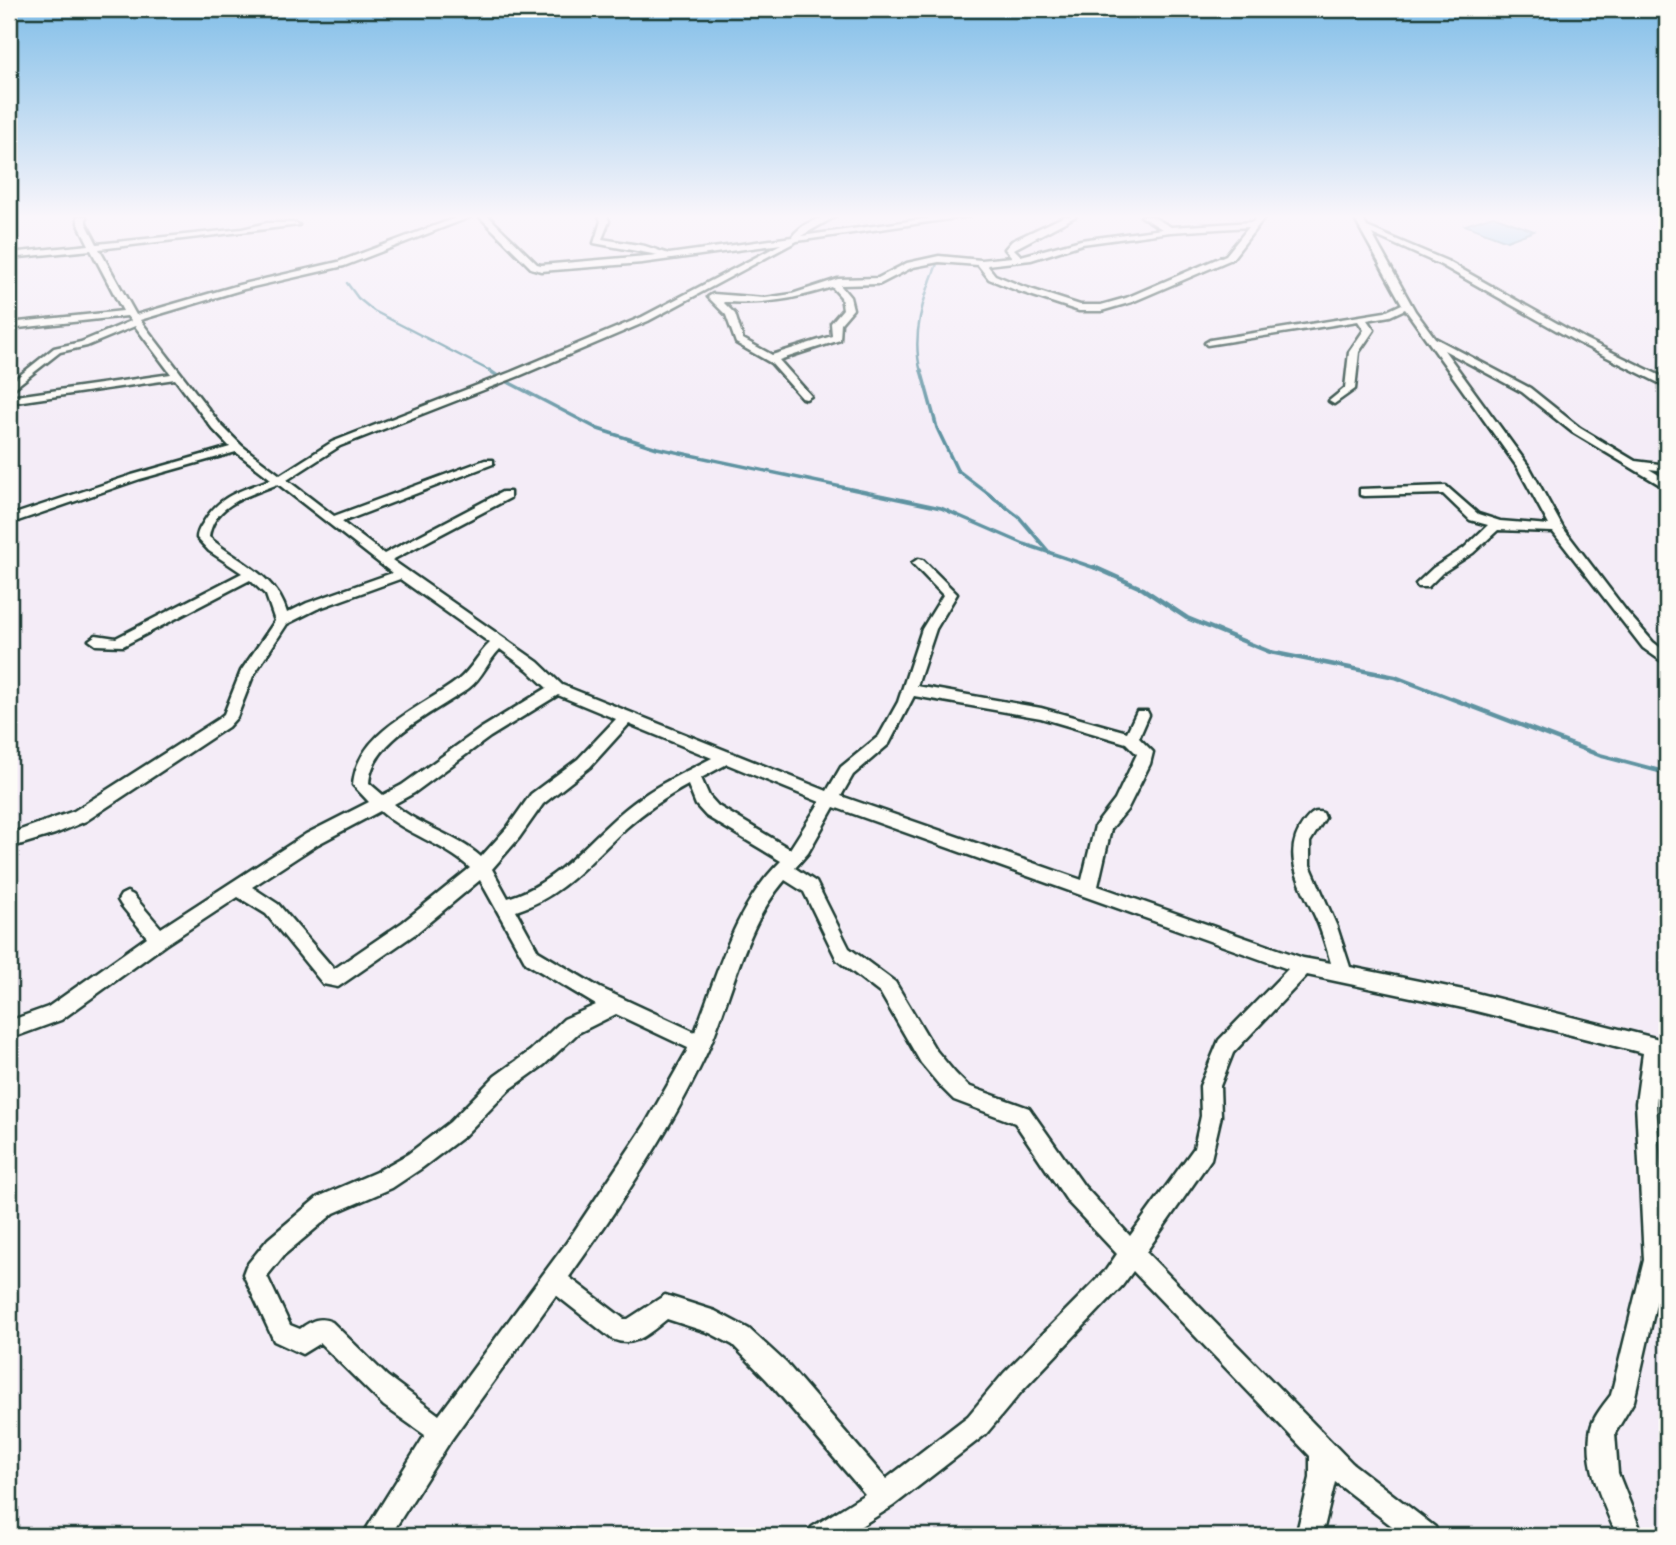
<svg xmlns="http://www.w3.org/2000/svg" width="1676" height="1545" font-family="Mali,sans-serif">
<style>
.water{fill:#88cde9;stroke:#5e93a1;stroke-width:2}
.lines{fill:none;stroke-linecap:round;stroke-linejoin:round}
.stream-far2{stroke:#5e93a1;stroke-width:2.5}
.stream-far1{stroke:#5e93a1;stroke-width:3.5}
.stream{stroke:#5e93a1;stroke-width:4.5}
.street-casing{stroke:#1f3d34;stroke-width:5}
.street{fill:#fdfcf7;fill-rule:evenodd}
</style>
<rect width="100%" height="100%" fill="#f4ecf7"/>
<filter id="ink" filterUnits="userSpaceOnUse"><feTurbulence type="fractalNoise" baseFrequency=".0143" numOctaves="2"/><feDisplacementMap in="SourceGraphic" scale="14" xChannelSelector="R" yChannelSelector="G"/><feConvolveMatrix kernelMatrix="1 2 1 2 8 2 1 2 1" color-interpolation-filters="sRGB"/></filter>
<g filter="url(#ink)">
<path class="water" d="M1493 216 1534 231 1507 241 1465 225Z"/>
<g class="lines">
<path class="stream-far2" d="M347 283 358 298 374 311 492 372
M921 372C911 336 923 298 937 264"/>
<path class="stream-far1" d="M489 370 499 377
M921 370 937 428 957 470 1019 517 1048 551
M506 381 598 429 657 448 941 508 1024 544 1098 569"/>
<path class="stream" d="M1094 567 1143 589 1187 618 1270 652 1395 677 1599 755 1667 773"/>
<defs>
<path id="street" d="M78 216H86V223L97 244 242 229 267 223H295L299 225 99 249 136 315 239 285 338 262 461 216H473L344 266 244 289 140 320 220 424 242 446 280 475 332 442 511 372 642 317 781 244 642 263 541 271 531 268 479 216H488L537 264 541 265 658 255 594 243 601 221 599 216H607L609 221 602 239 645 246 669 254 792 237C801 224 820 216 836 216L801 236 946 216H970L797 241 648 321 519 376 340 446 287 480 334 516 485 460H493V464L342 522 384 554 502 492H510V498L392 560 538 662 562 685 827 791 841 767 879 736 898 702 922 629 943 595 912 563 918 559 923 560 957 594 936 629 917 686 1041 708 1127 732 1137 711H1147L1149 715 1139 738 1153 752 1150 764 1127 810 1111 829 1098 886 1303 958 1331 963C1326 946 1321 928 1313 912 1299 881 1281 852 1305 821 1311 814 1314 810 1323 813L1325 818 1310 842V865L1337 927 1350 967 1468 991 1667 1041V1059L1662 1058 1656 1103 1666 1260 1634 1401 1615 1433 1618 1473 1643 1536H1617C1604 1504 1586 1470 1590 1434 1591 1419 1602 1407 1611 1395L1644 1260 1636 1103 1643 1053 1468 1009 1307 975 1233 1053 1220 1086 1221 1116 1211 1159 1146 1252 1352 1463 1435 1527 1439 1536H1405L1335 1482 1322 1536H1296L1310 1478V1456L1133 1271 1122 1286 1022 1391 986 1434 893 1506 845 1536H808L812 1527 865 1494 768 1381 733 1345 710 1333 667 1319C650 1332 635 1349 612 1339L556 1295 451 1440 390 1536H362L425 1435 384 1406 320 1343 302 1354 274 1341 243 1274 246 1266 268 1239 318 1197 376 1172 408 1154 450 1122 495 1076 530 1051 564 1019 596 1005 526 963 480 880 415 934 338 987 323 984 266 914 238 897 165 945 61 1020 9 1039V1021L48 1007 147 937 121 905 118 900 121 895 127 892 133 895 161 928 306 834 369 802 353 785C357 731 420 709 458 680 471 670 478 654 490 643L400 579 317 609 287 624 253 676 237 717 228 727 86 821 55 834 9 848V834L74 811 218 719 224 714 241 671 275 621 266 595 250 580 123 646 96 645 89 640 96 635 116 638 242 573 209 551 197 538C197 532 200 528 203 523 220 494 241 491 271 479L236 452 140 479 9 524V516L132 475 230 447 212 428 175 379 9 403V397L171 374 135 326 87 346 60 352 9 392V384L54 348 81 342 131 321 127 316 9 329V323L123 311 91 250 9 258V253L89 245 78 223ZM278 484 392 573 307 603 287 613C276 574 237 562 209 537 214 503 251 495 278 484ZM500 649 528 670 547 688 480 729 402 785 383 795 369 783C372 738 437 712 469 688 482 678 488 661 500 649ZM558 695 616 719 578 759 531 794 507 828 481 857C455 834 420 827 394 804L414 793 490 737ZM914 696 1041 718 1126 743 1137 754 1115 800 1095 826 1082 880 841 796 853 775 889 744ZM629 724 712 758C685 772 656 785 632 804 591 835 560 883 508 898L492 869 519 838 543 804 590 767ZM727 764 820 802 790 849 718 806 709 796 701 778ZM688 785 696 805 706 816 781 861C735 905 718 973 695 1032L600 988 538 951 516 911C562 897 591 860 626 828 645 811 666 797 688 785ZM834 807 1288 969 1219 1040 1200 1086 1201 1116 1194 1148 1130 1236 1084 1186 1029 1108 968 1086 955 1073 935 1049 895 982 849 948 816 882 795 868 808 853ZM380 811C407 835 443 843 470 868L403 922 334 969 278 904 252 887 318 844ZM785 880 804 892 837 960 881 994 921 1063 941 1087 954 1100 1015 1123 1068 1202 1117 1254 1106 1270 1004 1373 968 1416 886 1479 786 1363 749 1329 715 1311 665 1295 628 1319H624L569 1277C615 1213 668 1134 702 1063 732 1003 740 932 785 880ZM616 1014 688 1048 687 1051 645 1125 567 1242 439 1415 387 1376 332 1322C319 1316 311 1321 300 1329L290 1325 267 1276 284 1255 334 1213 392 1188 422 1168 464 1136 509 1090 544 1065 578 1033Z
M1065 216H1076L1014 249 1021 256 1081 240 1162 229 1141 216H1151L1171 227 1253 222 1257 216 1264 218 1232 259 1132 302 1101 311H1079L1018 291 989 279 978 265 939 262 913 267 880 284 840 285 850 297 853 309 841 323 840 340 779 360 811 396 806 399 802 398 771 363 736 343 726 315 708 297 713 294 765 298 792 294 838 279 878 278 907 263 939 256 981 260 1012 257 1005 249 1012 241ZM1249 227 1226 255 1126 298 1101 305H1080L1024 287 995 275 987 265 1031 260 1082 244 1170 232ZM832 287 841 297 843 309 831 323 832 336 772 355 743 339 735 314 723 302C767 304 791 300 832 287Z
M1353 216H1361L1367 227 1447 261 1585 339 1667 379V386L1663 385 1579 343 1441 265 1372 234 1415 311 1435 338 1530 388 1580 428 1635 461 1667 465V471L1649 469 1667 480V489L1572 432 1522 392 1444 350 1530 468 1563 528 1627 612 1653 642 1667 653V665L1643 648 1553 532 1498 530 1473 553 1442 573 1428 587H1418L1416 584 1433 568 1464 548 1488 525 1470 520 1443 494 1364 496 1360 495V489L1446 486 1478 514 1500 521 1549 525 1518 468 1405 309 1390 316 1367 320 1374 330 1359 352 1355 389 1334 404 1329 401 1345 388 1349 352 1364 330 1358 321 1207 345 1205 343 1210 340 1385 312 1402 304Z"/>
</defs>
<use href="#street" class="street-casing"/>
<use href="#street" class="street"/>
</g>
</g>
<linearGradient id="sky" x2="0" y2="1"><stop stop-color="#81bee8"/><stop offset="0.5" stop-color="#faf6fb"/><stop offset="1" stop-color="#faf6fb" stop-opacity="0"/></linearGradient>
<rect width="1676" height="433" fill="url(#sky)"/>
<rect width="1676" height="1545" fill="none" stroke="#fdfcf7" stroke-width="35"/>
<rect x="18" y="18" width="1641" height="1510" fill="none" stroke="#1f3d34" stroke-width="2.5" filter="url(#ink)"/>
</svg>
